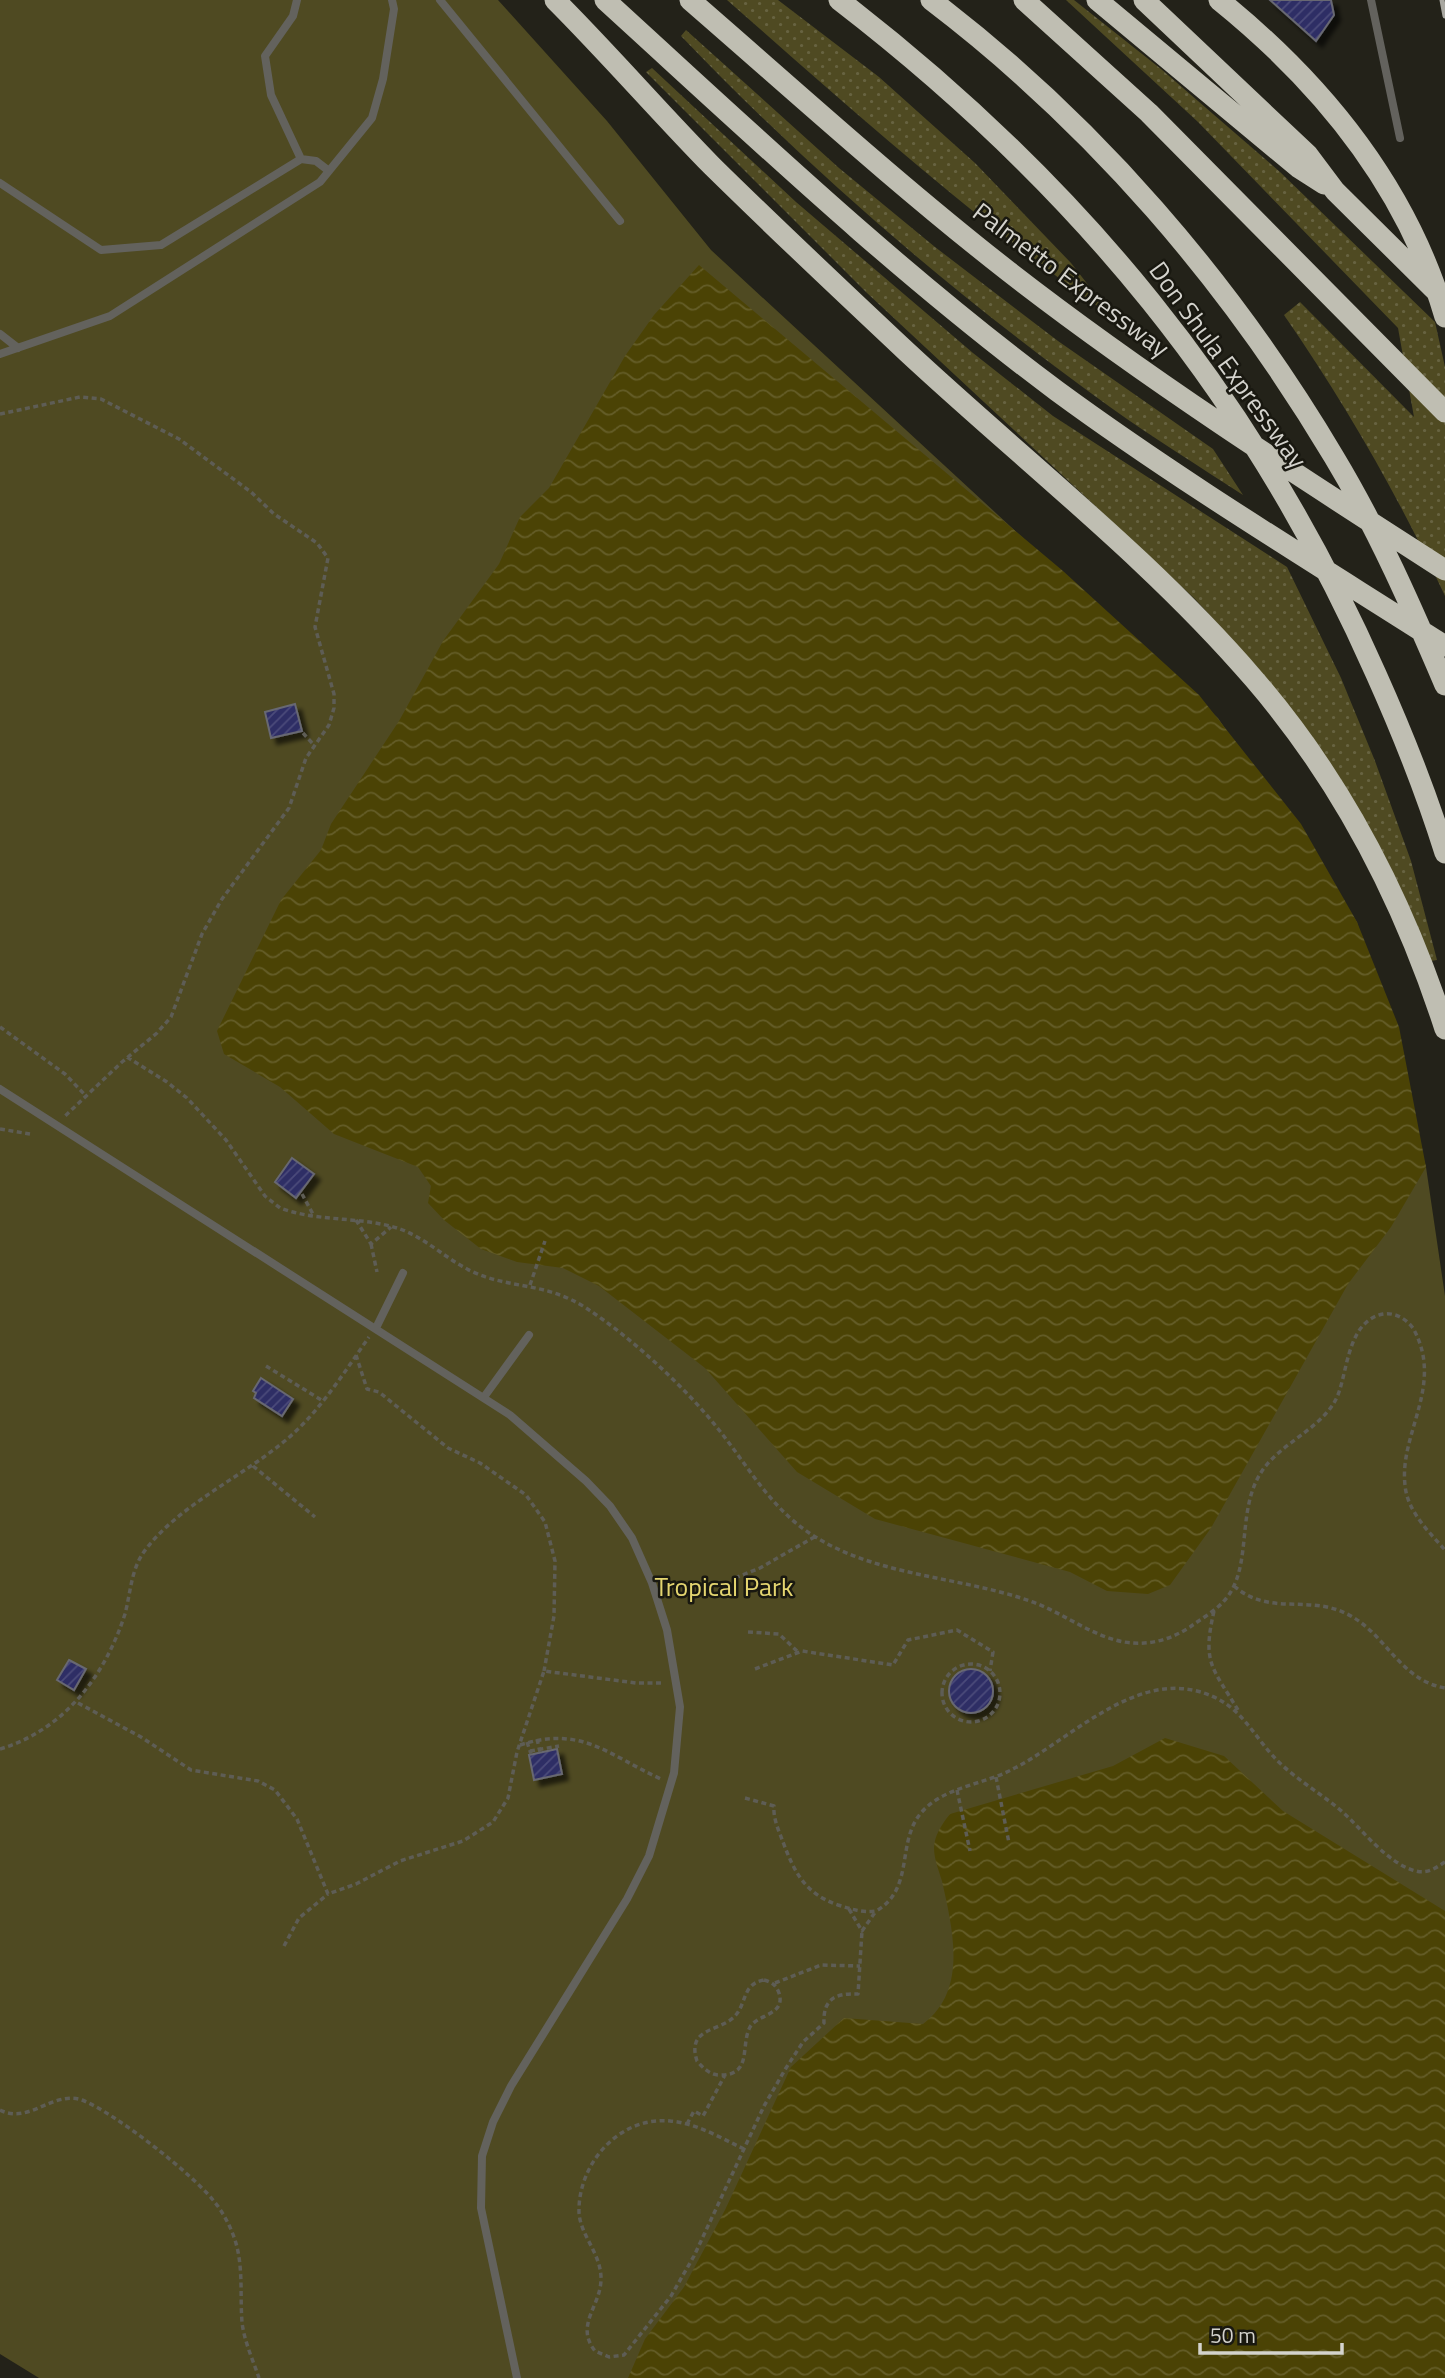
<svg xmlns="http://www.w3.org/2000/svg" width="1445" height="2378" font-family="'Titillium Web',sans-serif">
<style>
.grass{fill:url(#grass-dots)}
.park{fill:#4f4a22}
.water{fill:url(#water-waves)}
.building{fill:url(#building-hatch);stroke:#676872;stroke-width:2;filter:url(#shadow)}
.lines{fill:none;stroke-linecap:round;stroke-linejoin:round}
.path{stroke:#5e5d55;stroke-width:3.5;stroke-dasharray:5 3.5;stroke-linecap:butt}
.service{stroke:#63625d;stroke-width:8}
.motorway{stroke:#bfbeb2;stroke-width:21}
.rail{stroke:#a9a8a1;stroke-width:5}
.labels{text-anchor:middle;stroke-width:5;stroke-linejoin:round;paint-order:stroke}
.street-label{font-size:26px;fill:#d4d3cd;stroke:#191810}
.park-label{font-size:26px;fill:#e5d670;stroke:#191810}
</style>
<defs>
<pattern id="grass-dots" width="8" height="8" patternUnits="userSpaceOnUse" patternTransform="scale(1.75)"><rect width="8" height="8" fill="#4f4a22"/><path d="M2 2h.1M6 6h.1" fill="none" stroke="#676341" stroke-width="1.8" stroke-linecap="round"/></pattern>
<pattern id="water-waves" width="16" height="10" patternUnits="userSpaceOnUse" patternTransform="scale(1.75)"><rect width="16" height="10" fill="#4b4305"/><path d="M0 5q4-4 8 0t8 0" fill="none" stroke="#645d28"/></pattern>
<pattern id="building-hatch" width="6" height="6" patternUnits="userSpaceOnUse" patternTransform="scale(1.75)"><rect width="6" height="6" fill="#2e2d65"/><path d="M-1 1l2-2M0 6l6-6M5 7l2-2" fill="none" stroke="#4b4b7a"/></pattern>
<filter id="shadow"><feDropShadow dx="6" dy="6" stdDeviation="2" flood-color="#0009"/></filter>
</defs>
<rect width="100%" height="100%" fill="#232219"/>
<path class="grass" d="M727 0H778L879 77 975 163 1071 263 1114 318C977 222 852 110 727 0Z
M1066 0H1074L1161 69 1280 172 1435 322 1445 367V596C1399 497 1346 405 1284 315L1300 302 1414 417 1398 328 1198 122Z
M686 30 839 168 935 247 1058 341 1213 449 1243 495C1199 466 1153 438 1110 407 957 297 811 172 681 36Z
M652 68 796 202 973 353 1053 416 1287 567 1341 678 1375 761 1411 861 1437 960 1431 961 1258 668 1195 599 867 293 646 72Z"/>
<path class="park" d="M0 0H498L607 121 711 250 1218 718 1357 922 1426 1167 1445 1296V2378H39L0 2354Z"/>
<path class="water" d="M699 265 1063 571 1199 695 1301 824 1357 922 1399 1027 1426 1167 1391 1227 1348 1284 1211 1528 1170 1585 1148 1594 1107 1591 1070 1572 875 1519 797 1472 705 1368 599 1286 563 1268 517 1262 481 1249 444 1220 428 1203 431 1186 418 1167 334 1134 280 1087 224 1054 217 1031 281 900 321 850 331 824 399 721 443 641 499 564 520 517 549 488 625 356 654 315Z
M1165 1738 1224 1756 1283 1811 1445 1911V2378H628L645 2339 684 2287 725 2210 791 2067 844 2018 923 2024C969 1990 952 1927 942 1881 939 1871 934 1859 934 1848 934 1836 942 1824 950 1814L1113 1766Z"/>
<path class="building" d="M1270 0H1331L1334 15 1316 41Z
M295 704 302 731 271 738 265 712Z
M292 1158 314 1174 296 1198 275 1182Z
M261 1378 293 1399 282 1416 254 1398 256 1393 253 1391Z
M69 1660 86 1669 74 1690 57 1680Z
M949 1691a22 22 0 1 1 44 0a22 22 0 1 1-44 0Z
M557 1749 562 1774 534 1780 529 1755Z"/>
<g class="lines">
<path class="path" d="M0 414 80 397 101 399 179 439 251 492 274 514 317 543 328 558 315 627 334 694V708L329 725 306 758 289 808 222 899 202 934 171 1017 157 1033 122 1062 64 1117
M303 733 313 744
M0 1027 65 1074 87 1097
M127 1057 167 1082 187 1098 226 1140 265 1196 280 1208C315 1221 354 1217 390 1226 423 1234 443 1258 473 1272 510 1289 546 1282 586 1308 631 1337 686 1388 719 1430 743 1460 761 1491 789 1517 855 1577 950 1573 1030 1601 1062 1612 1091 1636 1124 1642 1148 1646 1170 1640 1190 1627 1201 1619 1215 1611 1224 1601 1254 1568 1235 1511 1262 1471 1282 1441 1327 1427 1339 1392 1348 1366 1349 1321 1383 1314 1395 1312 1406 1319 1413 1328 1445 1385 1399 1433 1405 1485 1407 1511 1429 1532 1445 1550
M0 1129 30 1134
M302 1194 314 1216
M356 1220 371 1244 391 1227
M371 1244 377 1272
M530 1285 545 1241
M356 1355 367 1389 379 1392 448 1448 480 1463 526 1495 545 1522 555 1561 554 1616 544 1671
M266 1366 323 1401
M253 1466 315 1517
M735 1578 760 1568 816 1536
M1234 1586C1270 1617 1308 1594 1347 1614 1386 1633 1399 1680 1445 1688
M1214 1611C1202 1663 1212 1667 1238 1710
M748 1632 779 1634 797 1651
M942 1693a29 29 0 1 1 58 0a29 29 0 1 1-58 0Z
M755 1669 802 1651 893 1665 908 1640 957 1630 993 1652 990 1671
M78 1703 141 1737 191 1770 258 1781 275 1790 297 1819 328 1894 356 1884 400 1861 463 1841 493 1822 508 1798 517 1752 544 1671 636 1683H663
M537 1739 540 1752
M527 1742 531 1754
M520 1745C582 1725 608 1755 661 1779
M0 1749C64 1730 105 1676 125 1614 131 1591 131 1568 146 1549 179 1506 239 1478 281 1444 317 1416 343 1374 369 1337
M530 1751 559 1746
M996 1777 1009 1843
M957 1790 970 1851
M745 1798 774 1806C773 1819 779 1831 783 1842 795 1874 806 1894 838 1905 851 1909 862 1913 876 1911 915 1889 896 1842 921 1813 943 1787 982 1785 1011 1770 1066 1743 1130 1674 1197 1691 1244 1703 1251 1737 1283 1766 1304 1785 1330 1799 1350 1819 1367 1836 1391 1865 1416 1871 1427 1874 1436 1868 1445 1862
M849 1909 862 1931 876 1911
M284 1946 299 1918 328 1894
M764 1980C772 1982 776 1985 779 1993 786 2015 758 2014 750 2027 740 2046 753 2076 719 2075 710 2075 703 2068 697 2061 686 2027 720 2032 735 2016 747 2003 742 1984 764 1980Z
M775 1983 821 1965 860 1966
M0 2110C29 2125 53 2090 82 2100 115 2113 190 2172 213 2200 224 2213 233 2231 237 2247 243 2272 240 2297 242 2322 244 2341 253 2360 259 2378
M687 2124 694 2111 703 2116 725 2075
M744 2149C721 2138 696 2123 670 2121 619 2116 578 2164 579 2212 580 2235 600 2252 601 2277 602 2306 574 2324 595 2351L609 2357 624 2355 671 2296 694 2256 764 2106 786 2068 803 2042 824 2023C823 1999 835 1993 858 1994L862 1931"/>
<path class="service" d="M297 0 293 16 265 56 271 95 301 159
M440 0 620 221
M1371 0 1400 138
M0 183 101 250 161 245 301 159 316 161 329 171
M0 334 18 348
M0 354 110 316 320 182 372 118 383 79 394 9 392 0
M0 1089 510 1415 586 1481 610 1506 632 1538 652 1583 667 1630 680 1707 674 1773 649 1856 627 1899 511 2086 493 2122 482 2156 481 2208 517 2378
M376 1328 403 1273
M484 1397 529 1335"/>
<path class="motorway" d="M555 0C609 54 659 112 712 166 776 229 842 291 907 352 1023 460 1151 559 1254 679 1342 781 1404 902 1445 1029
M605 0C752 134 897 272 1057 391 1181 482 1315 563 1445 646
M690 0C795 91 898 185 1008 271 1147 379 1297 475 1445 570
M839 0C1078 184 1253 396 1376 674 1402 732 1426 792 1445 853
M931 0C1094 124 1230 282 1334 457 1378 530 1412 608 1445 685
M1024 0 1149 113 1445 412
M1097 0 1299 168 1324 184
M1144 0 1308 155 1335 191 1445 300
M1219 0C1323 84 1407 187 1445 317"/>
<path class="rail" d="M1442 0 1445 16"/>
</g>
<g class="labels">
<g class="street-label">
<text transform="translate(1071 280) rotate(37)" y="9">Palmetto Expressway</text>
<text transform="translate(1228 365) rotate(54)" y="9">Don Shula Expressway</text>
</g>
<g class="park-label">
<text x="724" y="1596">Tropical Park</text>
</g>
</g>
<path d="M1200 2343v10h142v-10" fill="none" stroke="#d4d3cd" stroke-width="3.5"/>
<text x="1210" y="2343" font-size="21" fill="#d4d3cd" stroke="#191810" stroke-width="5" paint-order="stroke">50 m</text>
</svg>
